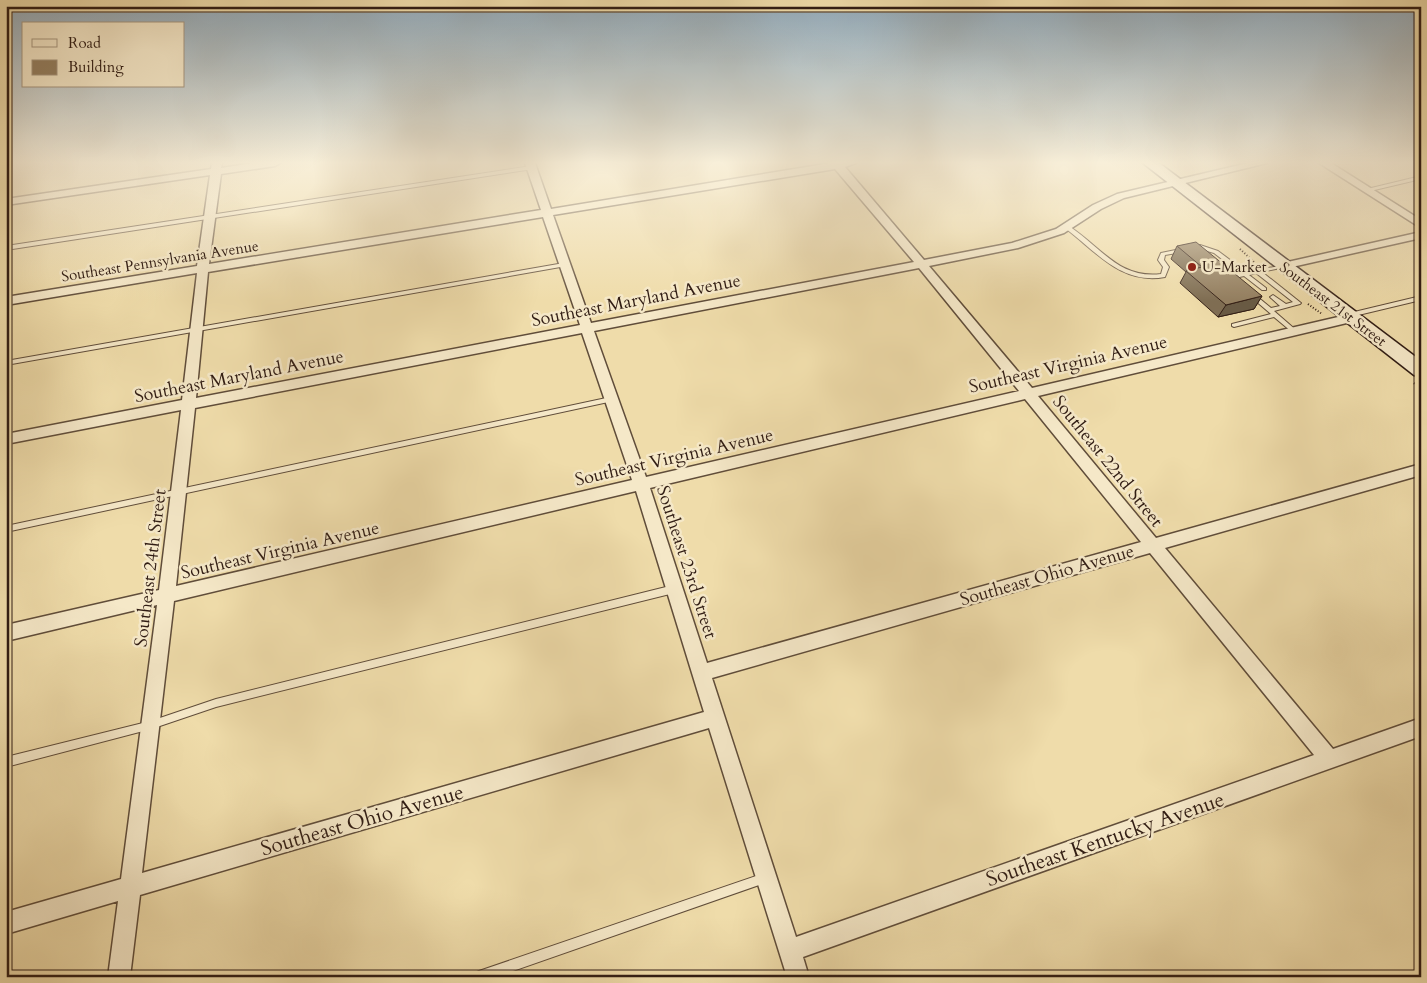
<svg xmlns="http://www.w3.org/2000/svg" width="1427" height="983" font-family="Cardo,serif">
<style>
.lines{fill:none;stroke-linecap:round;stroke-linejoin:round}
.service-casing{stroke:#604d3a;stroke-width:2}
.minor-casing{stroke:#604d3a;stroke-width:3}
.secondary-casing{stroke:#311d14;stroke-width:3}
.path-far1{stroke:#311d14;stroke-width:2;stroke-dasharray:1 2;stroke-linecap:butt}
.path{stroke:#311d14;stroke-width:2.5;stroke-dasharray:1 2.5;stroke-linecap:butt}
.service{fill:#f5e8c8;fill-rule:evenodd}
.minor{fill:#f5e8c8;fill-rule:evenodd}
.secondary{fill:#f5e8c8;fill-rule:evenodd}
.wall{fill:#7f6e54;stroke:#311d14}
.shaded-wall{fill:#685a45;stroke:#311d14}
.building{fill:#948062;stroke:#311d14}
.poi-dot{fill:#8f2418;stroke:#f5e8c8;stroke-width:2}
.labels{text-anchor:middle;stroke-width:5;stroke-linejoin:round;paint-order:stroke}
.far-street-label{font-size:15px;fill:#311d14;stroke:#f5e8c8}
.far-poi-label{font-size:15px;fill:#311d14;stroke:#f5e8c8;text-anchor:start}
.street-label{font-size:18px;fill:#311d14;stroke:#f5e8c8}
.near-street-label{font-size:21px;fill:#311d14;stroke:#f5e8c8}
</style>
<rect width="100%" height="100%" fill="#efdcaa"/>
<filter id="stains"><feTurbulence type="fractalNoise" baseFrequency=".004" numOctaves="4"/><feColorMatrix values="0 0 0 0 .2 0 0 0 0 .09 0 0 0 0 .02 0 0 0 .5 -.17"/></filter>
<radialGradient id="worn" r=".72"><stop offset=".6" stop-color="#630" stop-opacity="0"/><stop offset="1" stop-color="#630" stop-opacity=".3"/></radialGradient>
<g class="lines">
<defs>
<path id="service" d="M531 166 534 168 533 169 6 250V246Z
M1421 176V179L1366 192 1363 190Z
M1067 225C1074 229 1080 234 1086 239 1110 259 1127 278 1161 274L1163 267 1158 260 1161 253 1200 245 1218 251 1246 272 1285 265V267L1262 272 1301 303 1300 304 1274 311 1297 331 1294 333 1292 332 1274 317 1234 327 1232 326V324L1271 314 1250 296V294H1254L1271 308 1280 306 1270 297 1273 295 1286 304 1293 302 1256 273 1249 275 1266 288V290H1262L1244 276 1235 278 1237 280 1236 281H1232L1228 277 1229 276 1240 273 1214 253 1200 249 1165 255 1164 260 1169 267 1165 277C1121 285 1097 252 1065 228L1064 227Z
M564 263 567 265 566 266 6 365V361Z
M1421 296V300L1350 317 1347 315 1350 313Z
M611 397 614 399 613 401 6 532V526Z
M674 585 677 587 678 589 677 591 674 593 216 707 151 729 6 767V757L151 721 216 699Z
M765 873 769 874 770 878 769 882 765 883 496 977H473L475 973 479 971Z"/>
<path id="minor" d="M212 163H222L221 168 253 163H280L275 166 221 174 209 264 541 210 525 163H535L551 209 831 163H856L845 167 924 260 1012 243 1056 229 1093 205 1117 194 1248 163H1267L1124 198 1101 209 1064 233 1018 248 929 266 1032 388 1351 314 1355 315 1357 318 1355 321 1351 322 1038 396 1156 538 1421 464V475L1165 548 1333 749 1421 718V736L803 957 809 977H787L709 728 140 895 130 977H108L118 901 6 934V912L121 879 157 605 6 641V625L159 590 181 410 6 444V434L182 400 197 273 6 305V297L197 266 210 175 6 205V199L211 169ZM835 169 914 262 591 323 553 215ZM543 217 580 325 196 398 208 272ZM919 268 1019 391 646 477 594 331ZM582 333 632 480 176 586 195 408ZM1025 399 1141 542 707 663 650 488ZM636 491 704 712 142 873 174 601ZM1150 553 1314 755 796 937 712 678Z
M1319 163H1331L1421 220V228Z
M1421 232V238L1283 269 1277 266 1283 263Z"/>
<path id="secondary" d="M1143 163H1159L1421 361V377L1414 375Z"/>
</defs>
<use href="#service" class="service-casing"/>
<use href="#minor" class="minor-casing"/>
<use href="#secondary" class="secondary-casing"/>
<path class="path-far1" d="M1240 249 1254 262
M1308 304 1322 314"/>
<path class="path" d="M1414 383 1421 388"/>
<use href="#service" class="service"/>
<use href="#minor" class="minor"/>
<use href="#secondary" class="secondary"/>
</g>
<path class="wall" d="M1177 246 1262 296 1254 309 1218 317 1180 283 1186 272 1171 259Z"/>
<path class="shaded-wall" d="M1262 296 1254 309 1218 317 1226 305Z"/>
<path class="building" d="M1196 242 1262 296 1226 305 1186 271 1202 267 1177 246Z"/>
<linearGradient id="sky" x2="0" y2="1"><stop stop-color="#91aabb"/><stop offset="0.54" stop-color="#f8efd9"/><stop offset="1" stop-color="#f8efd9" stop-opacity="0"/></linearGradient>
<rect width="1427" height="301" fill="url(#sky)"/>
<circle class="poi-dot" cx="1192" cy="267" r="5"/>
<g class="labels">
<g class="far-street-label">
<text transform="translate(160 261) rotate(-9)" y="5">Southeast Pennsylvania Avenue</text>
<text transform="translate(1333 304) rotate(37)" y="5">Southeast 21st Street</text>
</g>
<g class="far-poi-label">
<text x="1202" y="272">U-Market</text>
</g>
<g class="street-label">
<text transform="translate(636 300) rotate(-11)" y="6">Southeast Maryland Avenue</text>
<text transform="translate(1068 364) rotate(-13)" y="6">Southeast Virginia Avenue</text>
<text transform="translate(239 376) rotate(-11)" y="6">Southeast Maryland Avenue</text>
<text transform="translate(674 457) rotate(-13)" y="6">Southeast Virginia Avenue</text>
<text transform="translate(1108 461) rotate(51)" y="6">Southeast 22nd Street</text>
<text transform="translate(280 550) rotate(-13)" y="6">Southeast Virginia Avenue</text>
<text transform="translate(687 562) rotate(72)" y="6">Southeast 23rd Street</text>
<text transform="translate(150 568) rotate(-83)" y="6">Southeast 24th Street</text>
<text transform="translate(1047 575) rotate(-16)" y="6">Southeast Ohio Avenue</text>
</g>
<g class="near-street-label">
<text transform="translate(362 820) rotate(-16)" y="7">Southeast Ohio Avenue</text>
<text transform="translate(1105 839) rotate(-19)" y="7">Southeast Kentucky Avenue</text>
</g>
</g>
<rect width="1427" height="983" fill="none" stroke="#efdcaa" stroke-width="25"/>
<rect x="8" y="8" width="1412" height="968" fill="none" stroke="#311d14" stroke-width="2.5"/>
<rect x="12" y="12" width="1402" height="958" fill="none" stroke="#311d14"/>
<rect x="22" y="22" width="162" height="65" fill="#f5e8c8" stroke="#a79780"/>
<rect x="32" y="39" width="25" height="8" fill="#f5e8c8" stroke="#a79780"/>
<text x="68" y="48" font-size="15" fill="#311d14">Road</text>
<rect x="32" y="60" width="25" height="15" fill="#948062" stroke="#a79780"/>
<text x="68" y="72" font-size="15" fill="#311d14">Building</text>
<rect width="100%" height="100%" filter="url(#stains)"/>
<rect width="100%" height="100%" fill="url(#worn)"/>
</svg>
